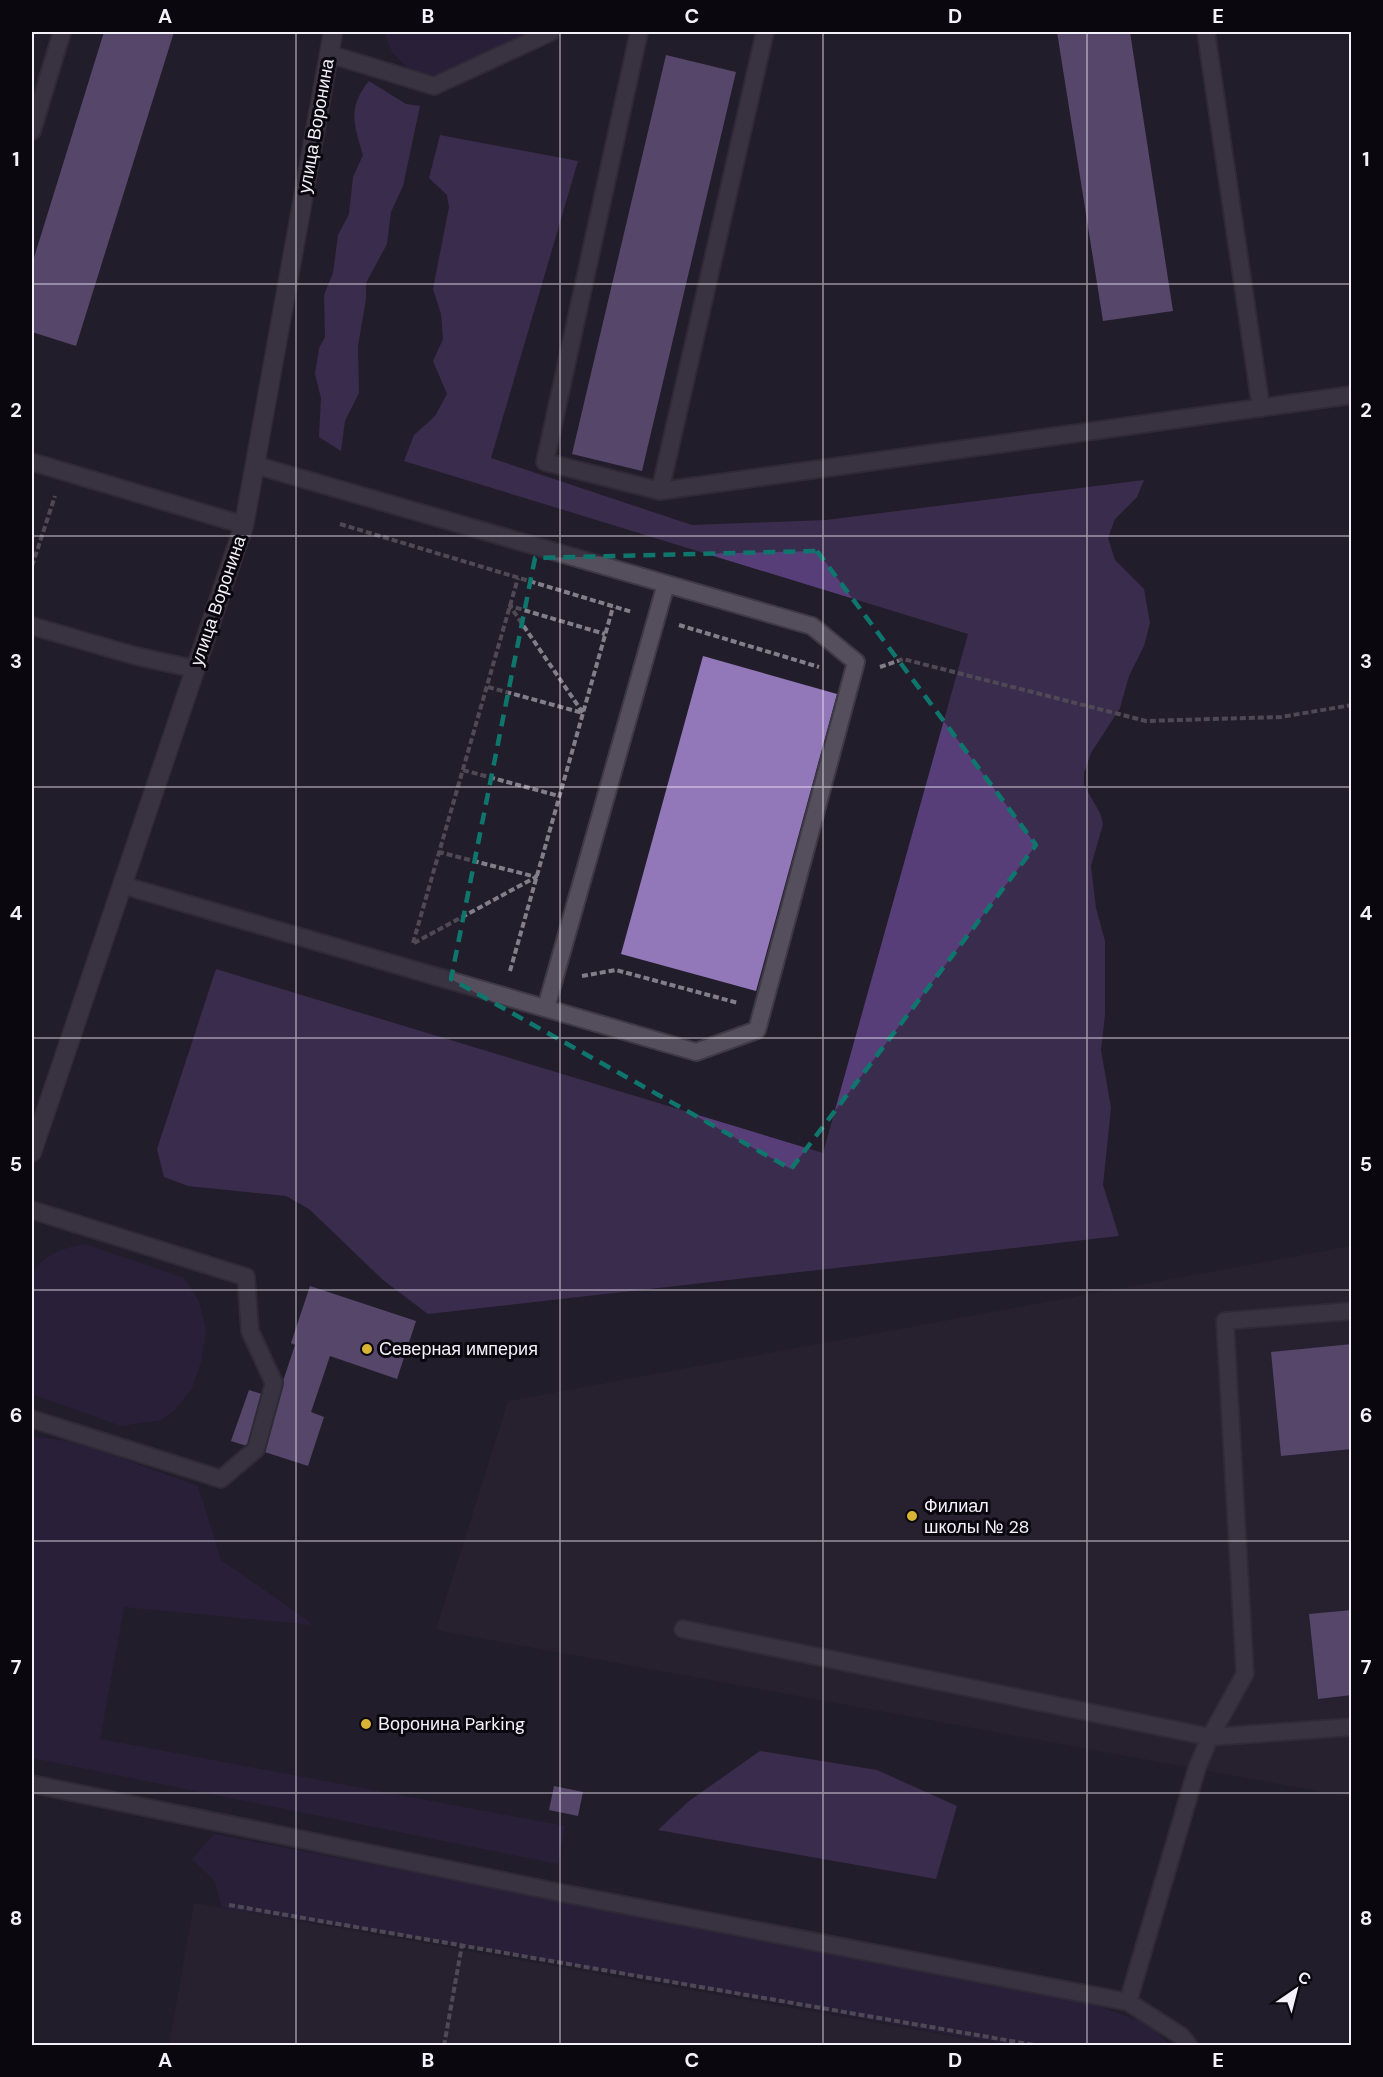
<svg xmlns="http://www.w3.org/2000/svg" width="1383" height="2077" font-family="'DM Sans',sans-serif">
<style>
.built{fill:#2b2436}
.green{fill:#34224b}
.forest{fill:#573e79}
.building{fill:#9278b9}
.lines{fill:none;stroke-linecap:round;stroke-linejoin:round}
.service-casing{stroke:#3e3a45;stroke-width:20}
.tertiary-casing{stroke:#3e3a45;stroke-width:21}
.path{stroke:#837f8a;stroke-width:4;stroke-dasharray:6 3;stroke-linecap:butt}
.service{stroke:#544e5d;stroke-width:16}
.tertiary{stroke:#544e5d;stroke-width:18}
.marked{fill:none;stroke:#0f766e;stroke-width:4.5;stroke-dasharray:12 8;stroke-linejoin:round}
.grid{fill:none;stroke:#f4f1fa;stroke-width:1.5;stroke-opacity:0.55}
.poi-dot{fill:#d9b334;stroke:#0a080e;stroke-width:2}
.labels{text-anchor:middle;stroke-width:6;stroke-linejoin:round;paint-order:stroke}
.street-label{font-size:18px;fill:#f4f1fa;stroke:#0a080e}
.poi-label{font-size:18px;fill:#f4f1fa;stroke:#0a080e;text-anchor:start}
.neatline{fill:none;stroke:#f4f1fa;stroke-width:2}
.grid-label{font-size:20px;text-anchor:middle;font-weight:bold;fill:#f4f1fa}
</style>
<rect width="100%" height="100%" fill="#221d2a"/>
<path class="built" d="M1351 1246V1797L436 1630 508 1401Z
M194 1903 222 1908 1003 2045H169Z"/>
<path class="green" d="M384 32H544L439 76 412 71 407 67 392 52Z
M85 1244 184 1278 199 1301 206 1329 201 1362 192 1388 175 1410 161 1420 121 1426 32 1394V1276C39 1256 65 1247 85 1244Z
M32 1436 79 1443 198 1486 221 1560 314 1625 124 1607 100 1739 565 1826 558 1864 32 1758Z
M214 1834 1091 2003 1147 2024 1170 2045H1010L462 1945 222 1908 215 1881 192 1859Z"/>
<path class="forest" d="M369 81 406 104 420 106 403 186 391 212 387 244 366 283V299L358 346 359 393 345 421 341 451 319 437 321 398 315 374 319 348 325 337 324 295 333 273 338 235 349 214 353 177 363 155C354 125 347 108 369 81Z
M440 135 578 161 491 458 692 525 826 520 1144 480 1137 497 1115 519 1108 538 1115 560 1144 589 1150 623 1144 646 1129 676 1120 708 1091 753 1084 773V785L1100 813 1103 824 1091 866 1096 908 1105 941V1015L1101 1050 1111 1108 1103 1185 1119 1236 428 1314 383 1280 309 1209 286 1196 188 1186 164 1177 157 1149 216 969 823 1153 968 634 404 461 414 435 435 416 447 394 433 361 443 339 441 314 433 289 449 207 447 195 429 178Z
M760 1751 877 1770 957 1806 936 1879 658 1830 689 1801Z"/>
<path class="building" d="M104 32H174L76 346 32 332V264Z
M1057 32H1130L1173 311 1103 321Z
M666 55 736 72 642 471 572 454Z
M703 656 837 694 756 991 621 954Z
M310 1286 416 1321 397 1379 330 1356 311 1412 324 1417 308 1466 231 1441 249 1390 277 1399 295 1345 291 1343Z
M1352 1344V1449L1281 1456 1271 1352Z
M1352 1610V1695L1318 1699 1309 1614Z
M554 1786 583 1792 578 1816 549 1810Z"/>
<g class="lines">
<defs>
<path id="service" d="M639 32 545 462 660 491 765 32
M1206 32 1261 408
M329 54 434 86 551 32
M32 131 62 32
M32 462 244 525
M660 491 1352 395
M32 626 136 656 195 669
M122 885 696 1052 757 1030 856 662 812 626 255 465
M546 1008 666 584
M32 1210 246 1277 250 1331 274 1383 256 1449 221 1479 32 1419
M683 1629 1210 1737 1352 1727
M32 1784 567 1894 1128 2002 1181 2036 1189 2046
M1128 2002 1197 1768 1210 1737 1245 1674 1225 1321 1352 1311"/>
<path id="tertiary" d="M32 1152 244 525 333 32"/>
</defs>
<use href="#service" class="service-casing"/>
<use href="#tertiary" class="tertiary-casing"/>
<path class="path" d="M340 524 632 612
M32 566 55 496
M679 625 819 667
M880 667 903 659 1146 721 1281 717 1352 705
M488 687 583 713 510 606 605 634
M463 770 559 796
M413 943 518 578
M414 943 536 877 439 852
M510 971 613 607
M582 976 616 970 738 1003
M229 1905 1040 2046
M444 2046 462 1945"/>
<use href="#service" class="service"/>
<use href="#tertiary" class="tertiary"/>
</g>
<path d="M0 0H1383V2077H0ZM817 551 1036 845 791 1169 451 979 535 558Z" fill="#221d2a" fill-opacity=".55" fill-rule="evenodd"/>
<path class="marked" d="M817 551 1036 845 791 1169 451 979 535 558Z"/>
<path class="grid" d="M296 32V2046M560 32V2046M823 32V2046M1087 32V2046M32 284H1352M32 536H1352M32 787H1352M32 1038H1352M32 1290H1352M32 1541H1352M32 1793H1352"/>
<g class="poi-dot">
<circle cx="367" cy="1349" r="6"/>
<circle cx="912" cy="1516" r="6"/>
<circle cx="366" cy="1724" r="6"/>
</g>
<g class="labels">
<g class="street-label">
<text transform="translate(316 126) rotate(-80)" y="6">улица Воронина</text>
<text transform="translate(218 601) rotate(-71)" y="6">улица Воронина</text>
</g>
<g class="poi-label">
<text x="379" y="1355">Северная империя</text>
<text x="924" y="1512">Филиал<tspan x="924" dy="21">школы № 28</tspan></text>
<text x="378" y="1730">Воронина Parking</text>
</g>
</g>
<rect width="1383" height="2077" fill="none" stroke="#0a080e" stroke-width="66"/>
<g transform="translate(1296 1990) rotate(35)" stroke="#0a080e" stroke-width="4.5" paint-order="stroke">
<path d="M0-4.5L10 22L0 15L-10 22Z" fill="#f4f1fa"/>
<text y="-9" font-size="16" font-weight="bold" text-anchor="middle" fill="#f4f1fa">С</text>
</g>
<rect x="33" y="33" width="1317" height="2011" class="neatline"/>
<g class="grid-label">
<text x="165" y="23">A</text>
<text x="428" y="23">B</text>
<text x="692" y="23">C</text>
<text x="955" y="23">D</text>
<text x="1218" y="23">E</text>
<text x="16" y="166">1</text>
<text x="1366" y="166">1</text>
<text x="16" y="417">2</text>
<text x="1366" y="417">2</text>
<text x="16" y="668">3</text>
<text x="1366" y="668">3</text>
<text x="16" y="920">4</text>
<text x="1366" y="920">4</text>
<text x="16" y="1171">5</text>
<text x="1366" y="1171">5</text>
<text x="16" y="1422">6</text>
<text x="1366" y="1422">6</text>
<text x="16" y="1674">7</text>
<text x="1366" y="1674">7</text>
<text x="16" y="1925">8</text>
<text x="1366" y="1925">8</text>
<text x="165" y="2067">A</text>
<text x="428" y="2067">B</text>
<text x="692" y="2067">C</text>
<text x="955" y="2067">D</text>
<text x="1218" y="2067">E</text>
</g>
</svg>
